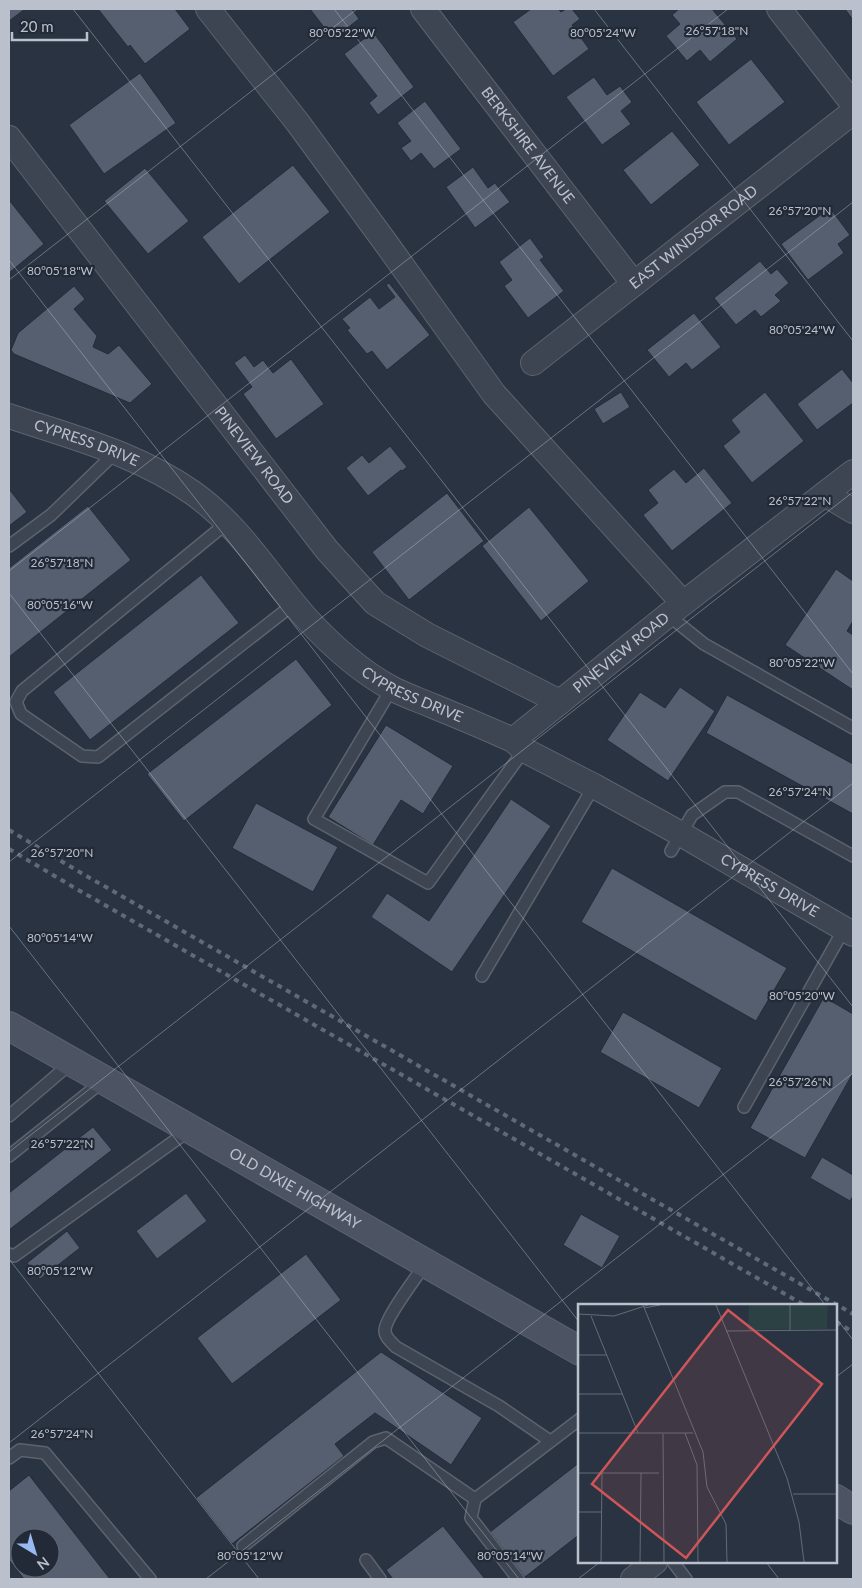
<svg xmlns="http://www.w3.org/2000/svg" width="862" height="1588" font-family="Lato,sans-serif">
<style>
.building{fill:#555f6f;stroke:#242c39;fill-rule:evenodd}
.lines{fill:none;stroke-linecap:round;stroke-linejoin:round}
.lane-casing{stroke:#5c636f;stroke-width:14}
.street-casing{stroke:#5c636f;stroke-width:26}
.secondary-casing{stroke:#5c636f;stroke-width:30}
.lane{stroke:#3e4552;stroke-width:11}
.street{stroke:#3e4552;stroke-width:24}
.secondary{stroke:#4c5464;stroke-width:28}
.rail{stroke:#606978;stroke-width:4;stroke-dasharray:5 5;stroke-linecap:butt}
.ticks{fill:none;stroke:#bbc1cc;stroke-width:1;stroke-opacity:0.45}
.labels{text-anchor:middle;stroke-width:4.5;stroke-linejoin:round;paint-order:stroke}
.street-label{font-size:15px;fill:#bbc1cc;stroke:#222a37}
.inset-road{fill:none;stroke:#636c79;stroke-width:1}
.view{fill:#ce5659;fill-opacity:0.15;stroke:#ce5659;stroke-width:2.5}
.inset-edge{fill:none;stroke:#bbc1cc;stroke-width:2.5}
.ticks-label{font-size:12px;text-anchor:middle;fill:#bbc1cc;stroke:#222a37;stroke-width:4.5;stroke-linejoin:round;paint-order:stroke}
</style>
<rect width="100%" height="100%" fill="#293342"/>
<path class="building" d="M9 9H25L9 21Z
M98 9H175L190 29 145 64 130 45 128 47Z
M310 9H352L359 19 333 39Z
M531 9H558L561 12 566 9H572L580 19 572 25 589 49 553 76 513 22Z
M679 9H712L737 39 710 62 700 50 687 61 666 36 680 24 672 15Z
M845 9H853V20Z
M373 32 414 87 378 115 369 103 377 96 344 54Z
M751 59 785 102 729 145 696 102Z
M140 73 176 123 104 174 69 125Z
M594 77 607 95 620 86 632 102 621 111 631 124 602 145 566 97Z
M425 101 461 149 434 169 421 153 411 161 401 148 411 141 397 123Z
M672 131 700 165 651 205 623 170Z
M293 165 330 212 239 284 202 237Z
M473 167 488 188 495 183 510 202 475 228 446 187Z
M145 168 189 221 148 254 104 201Z
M9 200 44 244 9 273Z
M830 208 850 235 838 244 844 253 808 280 781 244Z
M530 238 544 257 540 260 564 291 528 318 504 286 512 280 499 262Z
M760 261 771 274 777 269 789 283 775 295 781 301 761 317 755 310 736 325 714 298Z
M389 283 430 335 387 370 372 351 367 354 347 330 350 328 342 319 370 297 379 309 395 297 386 285Z
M74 286 85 299 74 309 97 336 93 347 108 354 119 345 152 384 130 403 14 354 11 350 18 333Z
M694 313 721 347 692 370 686 363 669 377 647 350Z
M245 355 254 367 263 360 273 373 291 359 324 404 276 439 243 394 252 387 234 363Z
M842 369 853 383V403L817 430 797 404Z
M621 392 630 407 603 424 594 409Z
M765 392 804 441 752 483 723 446 740 432 731 420Z
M390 446 407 467 402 471 401 470 368 496 346 468 362 455 369 463Z
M704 468 732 503 672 551 643 515 658 503 648 490 674 469 686 483Z
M9 489 27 512 9 526Z
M447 493 484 541 409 600 372 552Z
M88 506 131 560 9 657V568Z
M529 507 589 581 541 621 482 546Z
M836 569 853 581V621L847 631 853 635V690L785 645Z
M201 575 239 623 90 740 53 692Z
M296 659 332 705 184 821 147 774Z
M680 687 715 711 668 781 607 740 640 692 665 708Z
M727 695 853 764V814L706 733Z
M386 725 453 766 423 814 401 800 373 845 328 817Z
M511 799 551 826 452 972 371 917 387 893 429 921Z
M256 803 338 847 313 892 232 848Z
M612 868 787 968 756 1021 581 922Z
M824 997 853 1014V1073L805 1158 750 1128Z
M623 1012 722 1068 699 1108 600 1052Z
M93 1127 112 1150 9 1230V1193Z
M822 1157 853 1175V1196L850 1201 810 1178Z
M186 1193 207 1221 157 1259 136 1231Z
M581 1214 620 1236 602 1268 563 1245Z
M67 1231 80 1248 40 1279 27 1263Z
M306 1254 341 1300 232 1384 197 1338Z
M381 1352 482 1418 451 1465 375 1413 335 1444 344 1456 232 1544 196 1498Z
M580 1462V1534L525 1577 490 1532Z
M29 1475 110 1579H24L9 1560V1491ZM20 1538H50V1568H20Z
M443 1526 485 1579H393L386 1570Z"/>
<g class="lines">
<defs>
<path id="lane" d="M228 522 22 691 16 702 21 714 82 756 98 757 295 603
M9 546 51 515 117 451
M668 615 704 644 853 728
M392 688 314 819 428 883 524 750
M671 851 692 815 725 792H738L853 856
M482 976 594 786
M744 1107 844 929
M9 1116 71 1063
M9 1156 103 1081
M9 1254 14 1256 191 1129
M426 1263C418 1275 384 1319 385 1331 385 1337 392 1343 396 1347L499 1406 550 1441
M9 1458 20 1450 45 1453 150 1579
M243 1546 373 1442 386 1438 475 1499
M366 1560 380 1579
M673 1562 686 1579
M518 1579 471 1518 475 1499 580 1419"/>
<g id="street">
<path d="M208 9 298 123 388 246 494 394 683 603"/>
<path id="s1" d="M423 9 634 284"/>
<path d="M779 9 853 104"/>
<path id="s2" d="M9 138 327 550 375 603 427 635 560 702"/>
<path id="s3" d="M533 363 853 112"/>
<path id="s4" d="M9 416C74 438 136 453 193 493 242 528 268 575 307 619 331 645 360 671 391 688 404 695 419 700 433 706 460 717 486 728 513 740L524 750 594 786 681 834 853 934"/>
<path d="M825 494 853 511"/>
<path id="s5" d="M513 740 668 615 853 472"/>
<path d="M633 1579 655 1562"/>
</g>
<g id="secondary">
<path id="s6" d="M9 1026 580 1351"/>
<path d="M836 1499 853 1510"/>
</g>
</defs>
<use href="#lane" class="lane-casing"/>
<use href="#street" class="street-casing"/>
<use href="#secondary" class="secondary-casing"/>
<use href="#lane" class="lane"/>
<use href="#street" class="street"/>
<use href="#secondary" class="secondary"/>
<path class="rail" d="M9 830 83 874 853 1314
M9 849 75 888 806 1306
M836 1322 853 1332"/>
</g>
<path class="ticks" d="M73 9 853 1007M334 9 853 674M594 9 853 341M9 260 826 1306M9 280 357 9M9 571 728 9M9 593 580 1323M9 862 853 202M9 926 519 1579M9 1152 853 492M9 1259 259 1579M836 1318 853 1340M836 1377 853 1364M9 1443 853 783M766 1562 779 1579M206 1579 853 1073M578 1579 600 1562"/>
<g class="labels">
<g class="street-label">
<text dy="5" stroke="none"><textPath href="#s1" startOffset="172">BERKSHIRE AVENUE</textPath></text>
<text dy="5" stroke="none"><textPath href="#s3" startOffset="204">EAST WINDSOR ROAD</textPath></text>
<text dy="5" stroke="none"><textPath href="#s4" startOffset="82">CYPRESS DRIVE</textPath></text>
<text dy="5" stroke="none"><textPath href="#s2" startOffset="401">PINEVIEW ROAD</textPath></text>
<text dy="5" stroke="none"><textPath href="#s5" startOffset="139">PINEVIEW ROAD</textPath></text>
<text dy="5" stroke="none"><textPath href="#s4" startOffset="502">CYPRESS DRIVE</textPath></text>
<text dy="5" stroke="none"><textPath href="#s4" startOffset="908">CYPRESS DRIVE</textPath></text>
<text dy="5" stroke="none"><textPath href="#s6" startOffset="329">OLD DIXIE HIGHWAY</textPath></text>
</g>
</g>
<g transform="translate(578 1304)">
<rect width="259" height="259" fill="#293342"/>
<path d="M171 1H250L249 25 170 26Z" fill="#2c4144"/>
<path class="inset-road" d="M65 1 125 148 129 183 148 220 149 258M138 1 209 174 221 218 226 258M66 4 82 1M0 10 36 12 70 1M13 12 60 129M148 27 259 26M212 27V1M0 51H29M0 90H45M0 129H115M107 129 119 161 120 258M85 130 86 258M0 169H81M215 190H259M0 208H24M23 258 24 169M62 258 63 169"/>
<path class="view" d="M150 6 244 80 108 254 14 180Z"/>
<rect width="259" height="259" class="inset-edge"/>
</g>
<g class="ticks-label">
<text x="717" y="35">26°57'18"N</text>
<text x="342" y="37">80°05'22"W</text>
<text x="603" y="37">80°05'24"W</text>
<text x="800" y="215">26°57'20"N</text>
<text x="60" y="275">80°05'18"W</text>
<text x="802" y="334">80°05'24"W</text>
<text x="800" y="505">26°57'22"N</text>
<text x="62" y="567">26°57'18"N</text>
<text x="60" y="609">80°05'16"W</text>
<text x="802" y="667">80°05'22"W</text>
<text x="800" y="796">26°57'24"N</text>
<text x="62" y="857">26°57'20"N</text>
<text x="60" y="942">80°05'14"W</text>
<text x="802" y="1000">80°05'20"W</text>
<text x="800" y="1086">26°57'26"N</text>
<text x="62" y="1148">26°57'22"N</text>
<text x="60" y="1275">80°05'12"W</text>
<text x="62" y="1438">26°57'24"N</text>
<text x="250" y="1560">80°05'12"W</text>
<text x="510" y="1560">80°05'14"W</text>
</g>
<rect width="862" height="1588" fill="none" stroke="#bbc1cc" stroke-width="20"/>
<g transform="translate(35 1553) rotate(142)"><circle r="24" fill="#222a37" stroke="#5f6673"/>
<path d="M0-4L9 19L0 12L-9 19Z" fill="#9ab9f1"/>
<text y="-8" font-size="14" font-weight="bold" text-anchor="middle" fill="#bbc1cc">N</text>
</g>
<path d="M12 32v8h75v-8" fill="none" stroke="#bbc1cc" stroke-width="2.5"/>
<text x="20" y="32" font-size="15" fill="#bbc1cc" stroke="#222a37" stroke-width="4" paint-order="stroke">20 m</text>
</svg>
